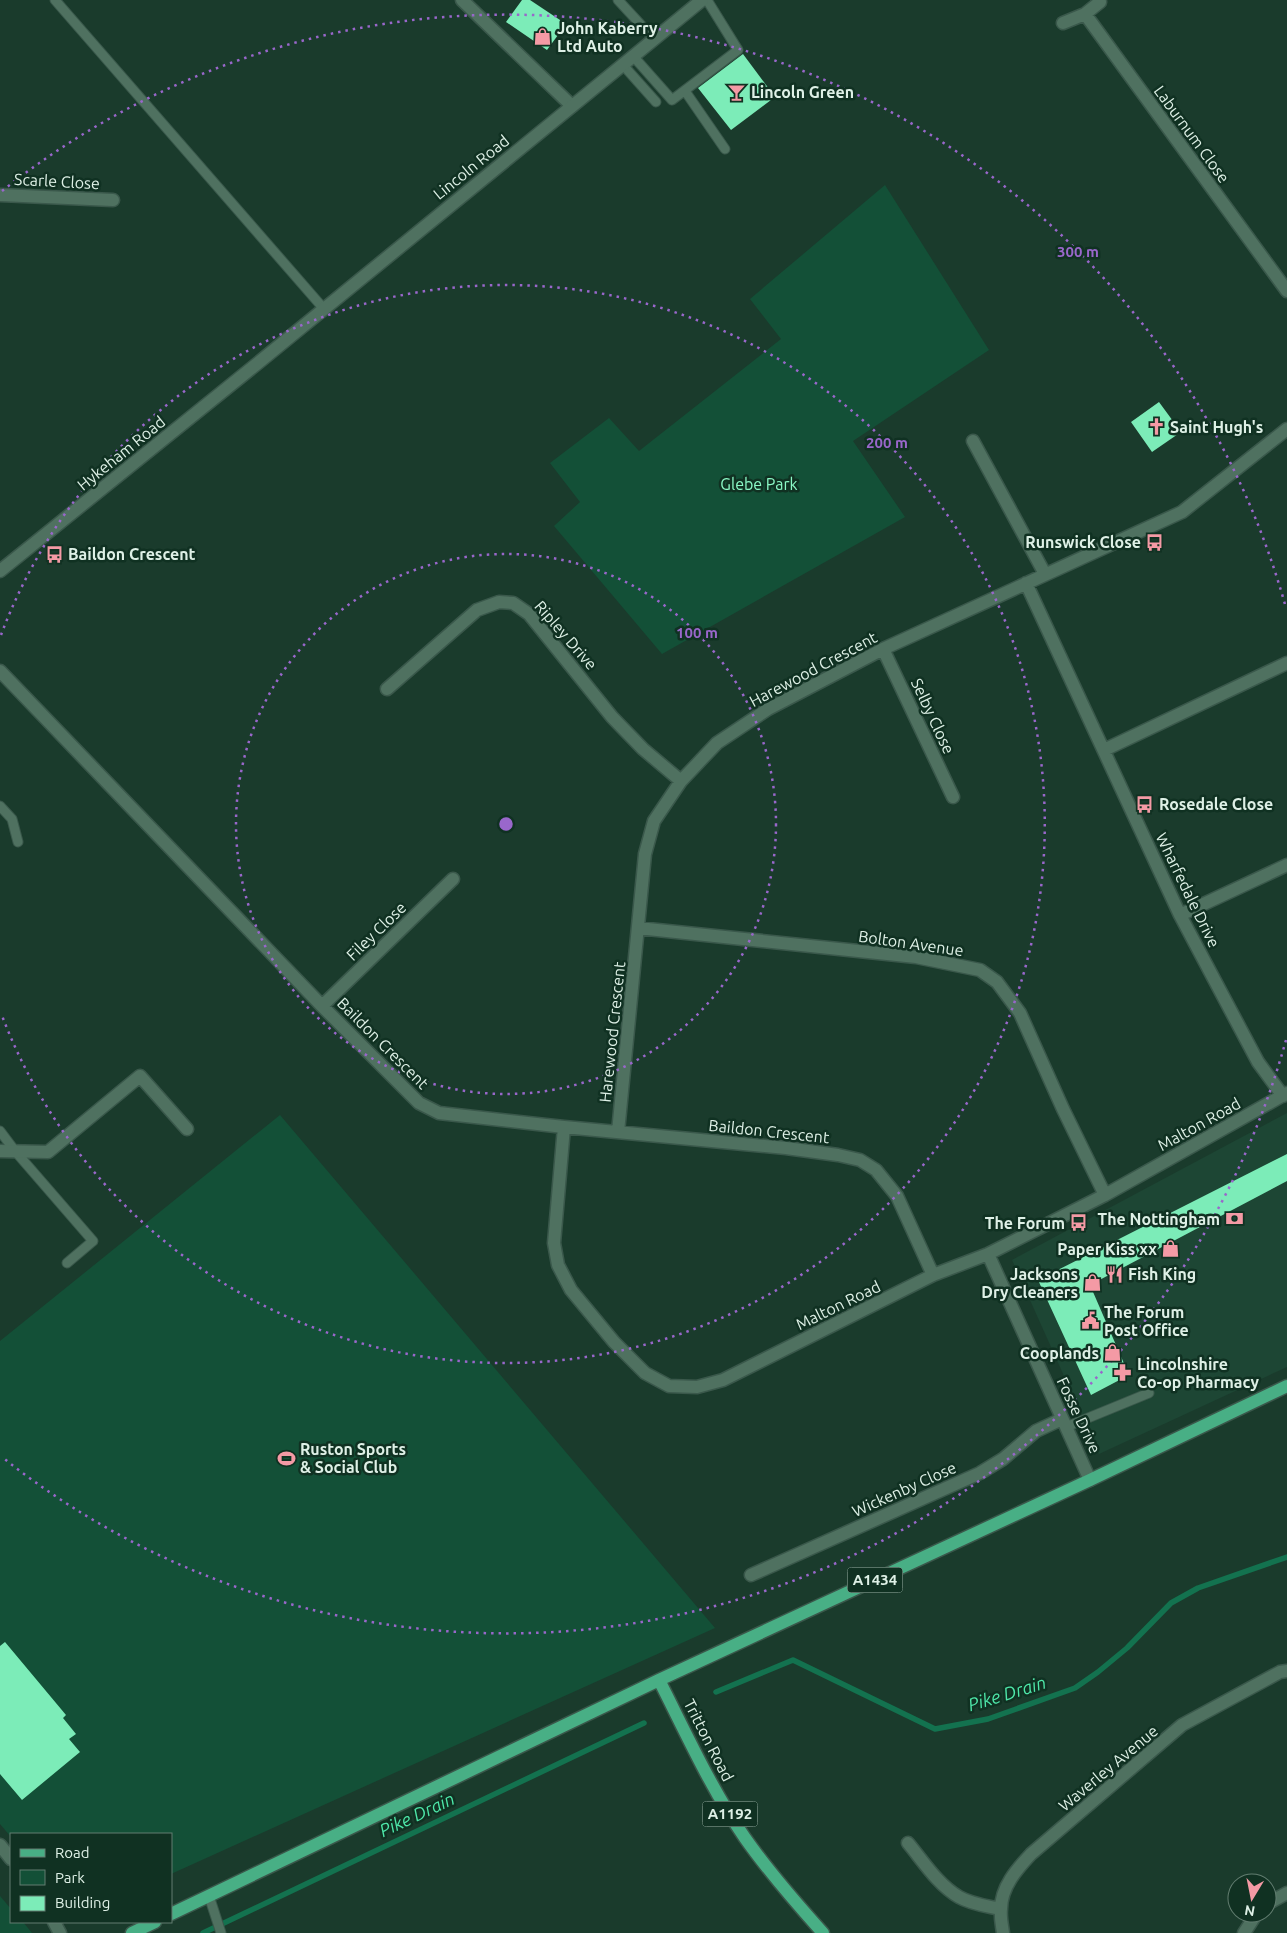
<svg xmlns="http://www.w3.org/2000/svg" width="1287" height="1933" font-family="Ubuntu,sans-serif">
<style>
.built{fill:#1d4634}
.green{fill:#135037}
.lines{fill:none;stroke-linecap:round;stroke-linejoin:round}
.stream{stroke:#13724f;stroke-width:5.5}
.building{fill:#7cecb8}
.service-casing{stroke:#3a584b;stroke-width:11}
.minor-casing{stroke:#3a584b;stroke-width:15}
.tertiary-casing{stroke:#3a584b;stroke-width:15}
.primary-casing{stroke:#3a584b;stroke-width:15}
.service{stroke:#4f7160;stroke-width:9}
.minor{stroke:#4f7160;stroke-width:12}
.tertiary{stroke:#4f7160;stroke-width:12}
.primary{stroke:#48af85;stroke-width:12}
.ring{fill:none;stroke:#9967cb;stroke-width:2.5;stroke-dasharray:2.5 5}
.labels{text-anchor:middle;stroke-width:5;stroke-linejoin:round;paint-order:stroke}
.shield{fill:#103122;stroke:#a0b7ab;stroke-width:1}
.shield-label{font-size:15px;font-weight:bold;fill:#def0e6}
.poi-label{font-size:16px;font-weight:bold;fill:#def0e6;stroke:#103122;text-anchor:start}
.street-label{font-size:16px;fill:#def0e6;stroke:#103122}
.park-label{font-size:16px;fill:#8bf9c6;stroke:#103122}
.water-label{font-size:18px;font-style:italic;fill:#4ee7a9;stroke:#103122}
.centre{fill:#9967cb;stroke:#103122;stroke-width:2.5}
.ring-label{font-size:15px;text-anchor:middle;font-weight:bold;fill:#9967cb;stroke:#103122;stroke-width:5;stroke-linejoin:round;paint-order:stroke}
</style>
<rect width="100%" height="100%" fill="#1a3b2c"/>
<path class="built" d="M1287 1113V1367L1099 1454 1012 1260Z"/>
<path class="green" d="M885 185 989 350 853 441 905 517 662 654 554 526 580 502 550 463 609 418 639 451 781 339 750 299Z
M280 1115 715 1628 171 1874V1834H11V1837L0 1824V1341Z
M0 1896 11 1909V1922H23L32 1933H0Z"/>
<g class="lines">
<path class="stream" d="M716 1692 793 1660 935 1729 988 1719 1075 1688 1098 1672 1127 1648 1171 1603 1198 1588 1287 1557
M203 1933 644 1723"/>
</g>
<path class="building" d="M522 0H530L566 24 547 50 506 22Z
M743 54 775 97 731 130 698 88Z
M1159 402 1181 432 1152 452 1131 422Z
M1287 1154V1181L1090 1285 1129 1375 1091 1395 1038 1280Z
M5 1642 66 1715 63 1718 76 1734 69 1739 80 1752 22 1800 0 1774V1646Z"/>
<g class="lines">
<defs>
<path id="service" d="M55 0 324 309
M618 0 654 39
M633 56 672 100 738 50 707 0
M623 65 656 102
M685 91 725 149
M0 806 12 819 18 842
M0 1131 15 1151 93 1241 67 1263
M1066 1427 1149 1393
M209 1896 221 1933"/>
<path id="minor" d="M462 0 572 106
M1085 14 1100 2
M1063 23 1085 14 1287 291
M0 195 113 200
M973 441 1045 574
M1026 583 1180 915 1258 1062 1283 1096
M883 649 953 797
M0 671 322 1006 419 1103 439 1113 564 1127 786 1148 838 1155 860 1160 876 1170 897 1196 933 1275
M387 689 477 610 499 602 513 603 529 614 612 717 643 749 681 781
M1104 750 1287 663
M1180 915 1287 865
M638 928 916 957 980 970 997 982 1020 1013 1063 1109 1105 1195
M322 1006 453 879
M564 1127 554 1243 558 1265 571 1290 614 1342 645 1373 669 1386 697 1387 723 1380 933 1275 988 1254 1105 1195 1287 1093
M618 1132 645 854 654 821 681 781 717 743 768 709 883 649 1182 512 1287 429
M0 1151 48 1152 140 1076 187 1129
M988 1254 1090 1480
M751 1575 980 1473 1003 1459 1036 1431 1062 1419
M908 1843C923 1861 938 1885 959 1897 971 1904 987 1906 1000 1909
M0 1845 11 1859
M1267 1904 1287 1893
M54 1922 60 1933
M1003 1933C1002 1925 1000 1917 1001 1909 1001 1887 1017 1869 1031 1854L1182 1725 1280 1672 1287 1671
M1244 1933 1257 1913"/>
<path id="tertiary" d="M0 571 258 363 702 0"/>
<path id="primary" d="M659 1680C686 1733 711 1789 745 1838 769 1872 796 1903 823 1933
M171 1914 659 1680 1090 1480 1287 1386
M132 1933 155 1922"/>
</defs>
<use href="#service" class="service-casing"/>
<use href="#minor" class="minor-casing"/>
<use href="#tertiary" class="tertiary-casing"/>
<use href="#primary" class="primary-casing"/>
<use href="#service" class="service"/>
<use href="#minor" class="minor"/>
<use href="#tertiary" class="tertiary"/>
<use href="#primary" class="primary"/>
</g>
<g class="ring">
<circle cx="506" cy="824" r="270"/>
<path d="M1 635A539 539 0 1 1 1 1013"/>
<path d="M1286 1040A809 809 0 0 1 2 1457M2 191A809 809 0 0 1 1286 608"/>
</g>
<defs>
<symbol id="shop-bare" viewBox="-9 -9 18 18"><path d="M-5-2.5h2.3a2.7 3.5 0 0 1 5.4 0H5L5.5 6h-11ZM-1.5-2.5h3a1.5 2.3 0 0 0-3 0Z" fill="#f49aa5" stroke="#103122" stroke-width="2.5" paint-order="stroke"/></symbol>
<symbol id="bar-bare" viewBox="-9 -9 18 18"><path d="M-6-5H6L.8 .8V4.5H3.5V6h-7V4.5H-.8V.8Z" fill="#f49aa5" stroke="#103122" stroke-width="2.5" paint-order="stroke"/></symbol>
<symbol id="church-bare" viewBox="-9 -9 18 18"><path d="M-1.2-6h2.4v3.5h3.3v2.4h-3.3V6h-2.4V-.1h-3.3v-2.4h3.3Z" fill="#f49aa5" stroke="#103122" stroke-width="2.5" paint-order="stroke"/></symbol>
<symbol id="bus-bare" viewBox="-9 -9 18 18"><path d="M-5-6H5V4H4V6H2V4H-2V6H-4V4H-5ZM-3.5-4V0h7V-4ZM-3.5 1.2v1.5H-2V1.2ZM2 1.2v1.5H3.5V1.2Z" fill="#f49aa5" stroke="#103122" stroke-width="2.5" paint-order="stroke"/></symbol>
<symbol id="bank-bare" viewBox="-9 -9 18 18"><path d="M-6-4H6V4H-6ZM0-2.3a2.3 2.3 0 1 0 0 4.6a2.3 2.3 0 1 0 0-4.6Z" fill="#f49aa5" stroke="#103122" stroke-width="2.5" paint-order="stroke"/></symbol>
<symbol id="restaurant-bare" viewBox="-9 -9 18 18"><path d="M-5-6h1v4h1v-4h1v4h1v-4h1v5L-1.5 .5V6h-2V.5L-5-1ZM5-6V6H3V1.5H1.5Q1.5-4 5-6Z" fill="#f49aa5" stroke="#103122" stroke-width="2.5" paint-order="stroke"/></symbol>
<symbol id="civic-bare" viewBox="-9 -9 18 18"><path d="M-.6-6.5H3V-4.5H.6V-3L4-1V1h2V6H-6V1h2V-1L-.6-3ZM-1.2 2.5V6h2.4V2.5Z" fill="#f49aa5" stroke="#103122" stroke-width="2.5" paint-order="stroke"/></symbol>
<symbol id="pharmacy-bare" viewBox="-9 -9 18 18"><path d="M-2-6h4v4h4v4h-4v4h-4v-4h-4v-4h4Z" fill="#f49aa5" stroke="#103122" stroke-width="2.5" paint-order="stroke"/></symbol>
<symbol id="stadium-bare" viewBox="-9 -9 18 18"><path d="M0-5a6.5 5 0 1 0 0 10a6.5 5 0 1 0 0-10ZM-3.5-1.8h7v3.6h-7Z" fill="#f49aa5" stroke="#103122" stroke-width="2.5" paint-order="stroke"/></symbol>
</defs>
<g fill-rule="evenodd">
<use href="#shop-bare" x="530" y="24" width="25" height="25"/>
<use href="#bar-bare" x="724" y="80" width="25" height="25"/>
<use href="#church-bare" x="1144" y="414" width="25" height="25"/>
<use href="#bus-bare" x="1142" y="530" width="25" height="25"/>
<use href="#bus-bare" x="42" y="542" width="25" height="25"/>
<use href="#bus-bare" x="1132" y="792" width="25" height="25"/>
<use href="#bank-bare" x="1222" y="1206" width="25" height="25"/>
<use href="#bus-bare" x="1066" y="1210" width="25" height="25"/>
<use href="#shop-bare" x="1158" y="1236" width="25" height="25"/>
<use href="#restaurant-bare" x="1102" y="1262" width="25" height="25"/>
<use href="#shop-bare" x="1080" y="1270" width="25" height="25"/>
<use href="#civic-bare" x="1078" y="1308" width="25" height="25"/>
<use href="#shop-bare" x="1100" y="1340" width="25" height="25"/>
<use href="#pharmacy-bare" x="1110" y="1360" width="25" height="25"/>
<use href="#stadium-bare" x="274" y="1446" width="25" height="25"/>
</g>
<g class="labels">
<g class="shield">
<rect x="847.5" y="1567.5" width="55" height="25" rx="4"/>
<rect x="702.5" y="1801.5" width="55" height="25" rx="4"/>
</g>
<g class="shield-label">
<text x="875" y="1585">A1434</text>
<text x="730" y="1819">A1192</text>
</g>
<g class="poi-label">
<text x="557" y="34">John Kaberry<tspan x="557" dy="18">Ltd Auto</tspan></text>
<text x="751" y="98">Lincoln Green</text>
<text x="1170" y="433">Saint Hugh's</text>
<text x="1141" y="548" text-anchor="end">Runswick Close</text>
<text x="68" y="560">Baildon Crescent</text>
<text x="1159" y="810">Rosedale Close</text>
<text x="1220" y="1225" text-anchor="end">The Nottingham</text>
<text x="1065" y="1229" text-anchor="end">The Forum</text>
<text x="1157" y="1255" text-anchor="end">Paper Kiss xx</text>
<text x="1078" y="1280" text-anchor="end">Jacksons<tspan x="1078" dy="18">Dry Cleaners</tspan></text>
<text x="1128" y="1280">Fish King</text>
<text x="1104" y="1318">The Forum<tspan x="1104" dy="18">Post Office</tspan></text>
<text x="1099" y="1359" text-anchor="end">Cooplands</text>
<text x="1137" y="1370">Lincolnshire<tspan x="1137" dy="18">Co-op Pharmacy</tspan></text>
<text x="300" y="1455">Ruston Sports<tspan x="300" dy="18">&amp; Social Club</tspan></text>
</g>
<g class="street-label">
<text transform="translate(1192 134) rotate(54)" y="6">Laburnum Close</text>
<text transform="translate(471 167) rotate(-39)" y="6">Lincoln Road</text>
<text transform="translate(57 181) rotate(3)" y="6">Scarle Close</text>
<text transform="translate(121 453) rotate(-39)" y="6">Hykeham Road</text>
<text transform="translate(566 635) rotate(49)" y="6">Ripley Drive</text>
<text transform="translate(813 669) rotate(-28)" y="6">Harewood Crescent</text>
<text transform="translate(933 716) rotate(65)" y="6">Selby Close</text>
<text transform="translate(1188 890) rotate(64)" y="6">Wharfedale Drive</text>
<text transform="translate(376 931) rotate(-44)" y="6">Filey Close</text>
<text transform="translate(911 943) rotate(8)" y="6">Bolton Avenue</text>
<text transform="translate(612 1032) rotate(-84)" y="6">Harewood Crescent</text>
<text transform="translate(383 1043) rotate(45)" y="6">Baildon Crescent</text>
<text transform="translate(1199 1124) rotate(-29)" y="6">Malton Road</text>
<text transform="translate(769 1131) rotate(6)" y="6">Baildon Crescent</text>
<text transform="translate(838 1305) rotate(-26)" y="6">Malton Road</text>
<text transform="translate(1079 1415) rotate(65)" y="6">Fosse Drive</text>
<text transform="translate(904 1489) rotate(-24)" y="6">Wickenby Close</text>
<text transform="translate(709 1740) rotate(63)" y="6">Tritton Road</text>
<text transform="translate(1108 1768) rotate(-40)" y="6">Waverley Avenue</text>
</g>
<g class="park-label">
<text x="759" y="490">Glebe Park</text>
</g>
<g class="water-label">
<text transform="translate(1007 1694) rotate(-17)" y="6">Pike Drain</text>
<text transform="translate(417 1815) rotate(-25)" y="6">Pike Drain</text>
</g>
</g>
<circle cx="506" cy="824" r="8" class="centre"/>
<g class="ring-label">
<text x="1078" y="257">300 m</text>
<text x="887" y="448">200 m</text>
<text x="697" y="638">100 m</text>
</g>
<rect x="10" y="1833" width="162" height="90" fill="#103122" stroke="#627d70"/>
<rect x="20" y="1849" width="25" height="8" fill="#48af85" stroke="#627d70"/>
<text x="55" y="1858" font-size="15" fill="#def0e6">Road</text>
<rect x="20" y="1870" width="25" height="15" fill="#135037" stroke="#627d70"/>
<text x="55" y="1883" font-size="15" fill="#def0e6">Park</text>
<rect x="20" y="1896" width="25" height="15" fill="#7cecb8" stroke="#627d70"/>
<text x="55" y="1908" font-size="15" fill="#def0e6">Building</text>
<g transform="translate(1252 1898) rotate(190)"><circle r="24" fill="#103122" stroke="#627d70"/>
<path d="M0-4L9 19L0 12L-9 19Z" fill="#f49aa5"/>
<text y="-8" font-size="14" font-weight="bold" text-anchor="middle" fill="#def0e6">N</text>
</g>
</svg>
